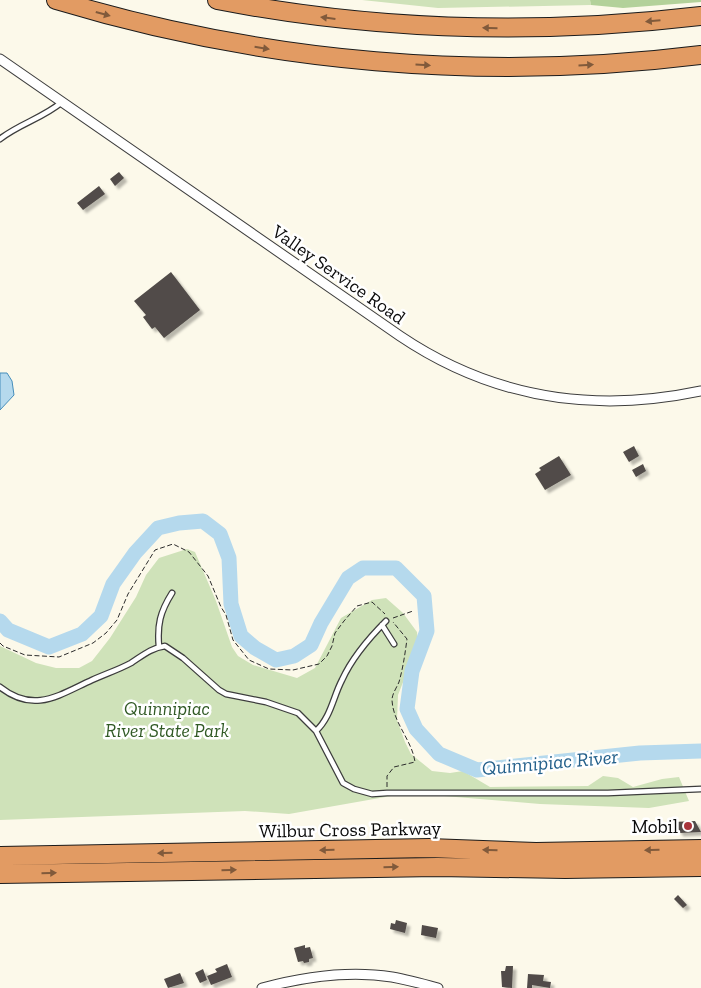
<svg xmlns="http://www.w3.org/2000/svg" width="701" height="988" font-family="'Zilla Slab',serif">
<style>
.green{fill:#cfe2b9}
.forest{fill:#b3d19a}
.water{fill:#b5d9ed;stroke:#468ebb}
.lines{fill:none;stroke-linecap:round;stroke-linejoin:round}
.river{stroke:#b5d9ed;stroke-width:15}
.building{fill:#514c48;filter:url(#shadow)}
.service-casing{stroke:#3d3d3d;stroke-width:7}
.minor-casing{stroke:#3d3d3d;stroke-width:11}
.motorway-casing{stroke:#1b1b1b;stroke-width:20}
.path{stroke:#2c2c2c;stroke-width:1;stroke-dasharray:5 2.5;stroke-linecap:butt}
.service{stroke:#fff;stroke-width:4.5}
.minor{stroke:#fff;stroke-width:9}
.motorway{stroke:#e29b63;stroke-width:18}
.oneway{fill:#815a3b}
.poi-dot{fill:#a8353c;stroke:#fff;stroke-width:2}
.labels{text-anchor:middle;stroke-width:5;stroke-linejoin:round;paint-order:stroke}
.street-label{font-size:19px;fill:#0a0a0a;stroke:#fff}
.park-label{font-size:19px;font-style:italic;fill:#305924;stroke:#fff}
.poi-label{font-size:19px;fill:#0a0a0a;stroke:#fff;text-anchor:end}
.water-label{font-size:20px;font-style:italic;fill:#24608b;stroke:#fff}
</style>
<defs>
<filter id="shadow"><feDropShadow dx="3.5" dy="3.5" stdDeviation="1" flood-color="#0004"/></filter>
</defs>
<rect width="100%" height="100%" fill="#fcf9ea"/>
<path class="green" d="M362 0H590L591 5 438 8Z
M187 549 195 552 216 601 232 647 238 656 253 665 297 678 315 668 341 618 372 600 386 598 403 613 417 632 418 644 398 695 397 720 405 742 411 754 432 771 450 773 463 771 490 787 588 786 603 776 618 778 633 787 662 779 679 777 689 801 649 808 540 804 408 793 289 814 245 811 0 820V646L36 663 56 668H79L92 661 110 638 136 597 146 575 159 558Z"/>
<path class="forest" d="M590 0H701V2L623 8 591 5Z"/>
<path class="water" d="M0 373H7L12 381 14 395 0 410Z"/>
<g class="lines">
<path class="river" d="M0 621 8 630 49 647 82 634 101 616 113 584 135 553 158 528 179 523 203 521 220 534 229 558 231 604 241 636 255 648 276 660 294 656 311 645 321 623 348 578 363 568H396L424 596 427 631 412 671 407 709 416 729 439 754 477 770 640 753 701 751"/>
</g>
<path class="building" d="M119 172 124 178 115 186 110 179Z
M99 186 105 194 83 210 77 203Z
M171 272 200 310 164 338 155 327 152 329 143 317 146 315 134 301Z
M634 446 639 456 629 462 623 452Z
M559 456 571 475 545 490 535 474 541 470 539 468Z
M643 464 646 471 636 477 632 470Z
M695 821 701 832 680 833 673 822Z
M678 895 687 905 683 908 674 899Z
M396 920 407 923 405 933 390 929 391 923 395 924Z
M422 925 438 928 436 938 421 935Z
M305 945V948L310 947 313 958 309 959V962L304 963 303 961 298 962 294 948Z
M227 964 232 977 211 985 207 976 217 972 215 969Z
M506 966H513L512 988 502 987 501 971H505Z
M203 969 207 980 200 983 195 973Z
M180 973 184 983 168 988 164 979Z
M528 974 544 975 543 981 551 982 550 988 532 985V988H527Z"/>
<g class="lines">
<defs>
<path id="service" d="M0 139C19 124 43 118 62 102
M382 625 394 644
M159 647C157 625 160 612 172 593
M0 687C34 714 59 695 92 680 105 674 118 670 131 663 142 656 151 648 165 646L183 658 219 690 226 694 266 702 298 713 316 731 343 783 354 789 372 794 387 793H608L701 789
M316 731C331 717 333 697 342 680 352 658 369 638 386 621"/>
<path id="minor" d="M0 59 400 336C492 398 592 414 701 391
M262 988C303 977 349 970 392 977 408 980 423 984 438 988"/>
<path id="motorway" d="M56 0C264 63 485 82 701 55
M217 0C377 31 540 35 701 16
M0 856 429 848 536 852 701 849
M0 874 437 867 565 869 701 867"/>
</defs>
<use href="#service" class="service-casing"/>
<use href="#minor" class="minor-casing"/>
<use href="#motorway" class="motorway-casing"/>
<path class="path" d="M393 618 413 611
M0 643 3 646 25 655 59 657 93 643 106 633 117 620 128 594 155 550 173 544 189 552 208 576 221 607 226 615 233 640 249 660 269 669 293 670 319 664 327 656 332 646 335 633 344 621 357 606 372 602 385 614
M387 787V776L394 767 415 762C412 740 393 723 392 700 392 694 397 687 399 682 403 668 405 654 407 639L393 622"/>
<use href="#service" class="service"/>
<use href="#minor" class="minor"/>
<use href="#motorway" class="motorway"/>
</g>
<defs><path id="oneway-solid" d="M-6-.8H1V-3.2L6.5 0L1 3.2V.8H-6Z" transform="scale(1.25)"/></defs>
<g class="oneway">
<use href="#oneway-solid" transform="translate(103 14) rotate(15)"/>
<use href="#oneway-solid" transform="translate(328 18) rotate(-173)"/>
<use href="#oneway-solid" transform="translate(653 21) rotate(175)"/>
<use href="#oneway-solid" transform="translate(490 28) rotate(-179)"/>
<use href="#oneway-solid" transform="translate(262 48) rotate(9)"/>
<use href="#oneway-solid" transform="translate(423 65) rotate(3)"/>
<use href="#oneway-solid" transform="translate(586 65) rotate(-3)"/>
<use href="#oneway-solid" transform="translate(327 850) rotate(179)"/>
<use href="#oneway-solid" transform="translate(490 850) rotate(-178)"/>
<use href="#oneway-solid" transform="translate(652 850) rotate(179)"/>
<use href="#oneway-solid" transform="translate(165 853) rotate(179)"/>
<use href="#oneway-solid" transform="translate(391 867) rotate(-1)"/>
<use href="#oneway-solid" transform="translate(229 870) rotate(-1)"/>
<use href="#oneway-solid" transform="translate(49 873) rotate(-1)"/>
</g>
<circle class="poi-dot" cx="688" cy="826" r="5"/>
<g class="labels">
<g class="street-label">
<text transform="translate(339 274) rotate(35)" y="7">Valley Service Road</text>
<text transform="translate(350 829) rotate(-1)" y="7">Wilbur Cross Parkway</text>
</g>
<g class="park-label">
<text x="167" y="715">Quinnipiac<tspan x="167" dy="22">River State Park</tspan></text>
</g>
<g class="poi-label">
<text x="678" y="833">Mobil</text>
</g>
<g class="water-label">
<text transform="translate(550 762) rotate(-5)" y="7">Quinnipiac River</text>
</g>
</g>
</svg>
